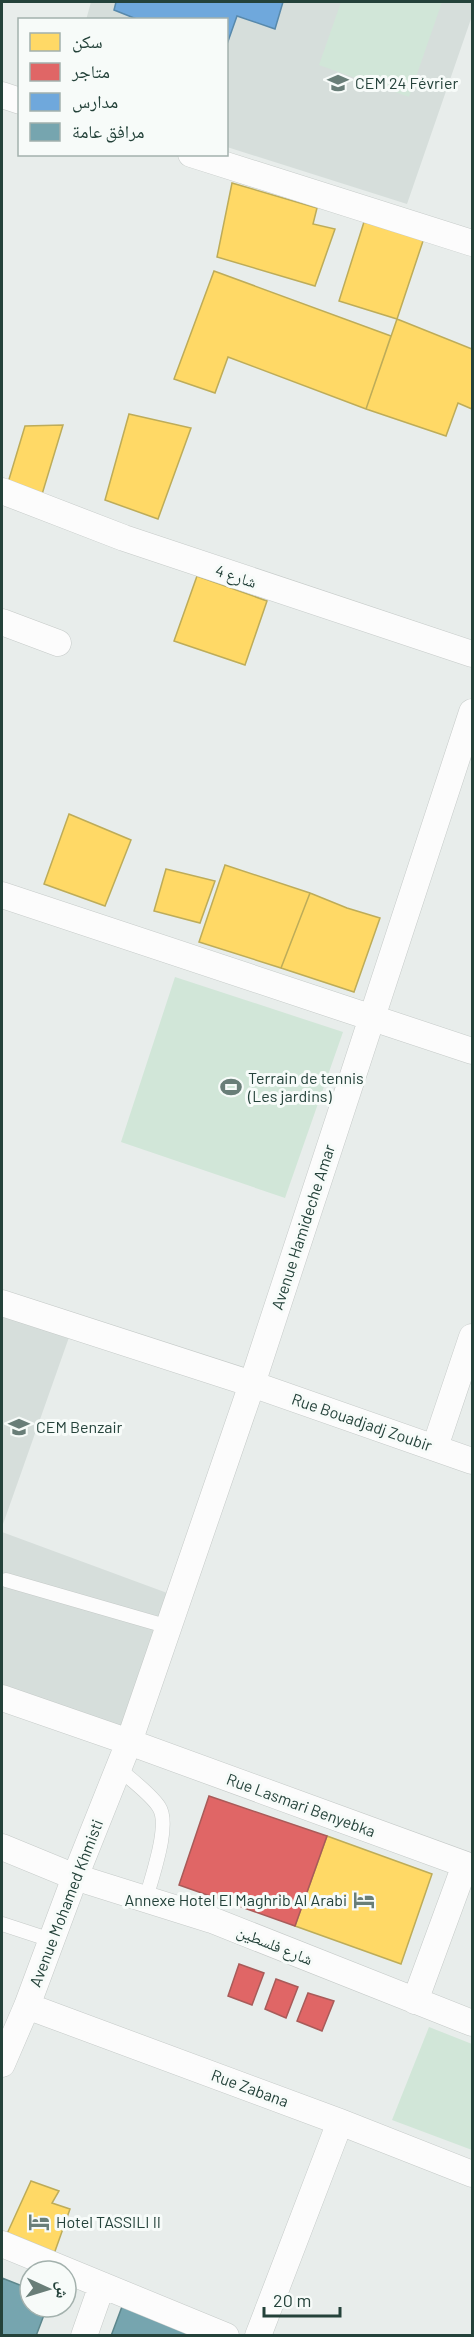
<svg xmlns="http://www.w3.org/2000/svg" width="474" height="2337" font-family="Barlow,'Noto Naskh Arabic',sans-serif">
<style>
.built{fill:#d6dedb}
.green{fill:#d1e6d8}
.homes{fill:#ffd966;stroke:#bdac59;stroke-width:1.5}
.shops{fill:#e06666;stroke:#a85b59;stroke-width:1.5}
.schools{fill:#6fa8dc;stroke:#5889ab;stroke-width:1.5}
.public{fill:#76a5af;stroke:#5d878c;stroke-width:1.5}
.lines{fill:none;stroke-linecap:round;stroke-linejoin:round}
.service-casing{stroke:#c5cac8;stroke-width:15}
.minor-casing{stroke:#c5cac8;stroke-width:27}
.service{stroke:#fcfcfc;stroke-width:14}
.minor{stroke:#fcfcfc;stroke-width:26}
.labels{text-anchor:middle;stroke-width:6;stroke-linejoin:round;paint-order:stroke}
.poi-label{font-size:16px;fill:#24423a;stroke:#f7fbf9;text-anchor:start}
.street-label{font-size:16px;fill:#24423a;stroke:#f7fbf9}
</style>
<rect width="100%" height="100%" fill="#e8edeb"/>
<path class="built" d="M91 2H472V16L407 204 227 147 226 20H86Z
M2 1303 73 1326 2 1527Z
M2 1532 178 1597 129 1742 2 1698Z"/>
<path class="green" d="M341 2H442L409 97 319 65Z
M175 977 343 1032 285 1198 121 1142Z
M429 2027 472 2044V2150L392 2120Z"/>
<path class="homes" d="M232 183 317 208 313 224 335 229 315 286 217 257Z
M364 222 424 238 397 319 339 301Z
M214 271 391 336 366 409 228 357 215 393 174 379Z
M397 319 472 349V409L458 403 446 436 366 409Z
M129 414 191 428 158 519 105 500Z
M63 425 40 501 7 486 25 426Z
M197 576 267 601 245 665 174 641Z
M69 814 131 840 105 906 44 884Z
M225 865 310 893 281 968 199 942Z
M166 869 215 881 200 923 154 911Z
M310 893 347 908 380 918 354 992 281 968Z
M327 1836 432 1874 401 1964 295 1926Z
M31 2181 59 2191 52 2203 70 2209 54 2254 6 2236Z"/>
<path class="shops" d="M209 1796 327 1836 295 1926 179 1885Z
M239 1964 264 1973 252 2005 228 1996Z
M276 1979 298 1987 286 2018 265 2009Z
M308 1993 334 2001 322 2031 297 2021Z"/>
<path class="schools" d="M116 2H283L275 29 237 16 226 47V20H139L114 10Z"/>
<path class="public" d="M2 2278 30 2289V2307H47L36 2336H2Z
M123 2304 204 2336H111Z"/>
<g class="lines">
<defs>
<path id="service" d="M6 1580 169 1627
M118 1768C130 1779 151 1794 159 1807 171 1825 151 1879 146 1899
M2 1924 51 1940"/>
<path id="minor" d="M2 95 20 101
M191 154 472 243
M2 491 124 538 472 654
M2 622 58 643
M2 895 472 1051
M2 1303 252 1384 472 1461
M435 1447 472 1337
M2 1698 129 1742 472 1867
M2 1847 75 1877 212 1920 472 2023
M415 2001 465 1865
M27 2006 340 2122 472 2174
M2 2064 27 2006 75 1877 129 1742 252 1384 472 712
M2 2244 226 2336
M84 2336 102 2285
M258 2336 340 2122"/>
</defs>
<use href="#service" class="service-casing"/>
<use href="#minor" class="minor-casing"/>
<use href="#service" class="service"/>
<use href="#minor" class="minor"/>
</g>
<defs>
<symbol id="school-bare" viewBox="-9 -9 18 18"><path d="M0-5L7-2L0 1L-7-2ZM-4 1L0 2.5L4 1V4Q0 6-4 4Z" fill="#697e78" stroke="#f7fbf9" stroke-width="2.5" paint-order="stroke"/></symbol>
<symbol id="stadium-bare" viewBox="-9 -9 18 18"><path d="M0-5a6.5 5 0 1 0 0 10a6.5 5 0 1 0 0-10ZM-3.5-1.8h7v3.6h-7Z" fill="#697e78" stroke="#f7fbf9" stroke-width="2.5" paint-order="stroke"/></symbol>
<symbol id="hotel-bare" viewBox="-9 -9 18 18"><path d="M-6-4.5h1.5V1H6V5H4.5V3h-9V5H-6ZM-4 0a1.8 1.8 0 1 1 3.6 0ZM.5 0V-2.5h3Q6-2.5 6 0Z" fill="#697e78" stroke="#f7fbf9" stroke-width="2.5" paint-order="stroke"/></symbol>
</defs>
<g fill-rule="evenodd">
<use href="#school-bare" x="323" y="68" width="30" height="30"/>
<use href="#stadium-bare" x="216" y="1072" width="30" height="30"/>
<use href="#school-bare" x="4" y="1412" width="30" height="30"/>
<use href="#hotel-bare" x="349" y="1885" width="30" height="30"/>
<use href="#hotel-bare" x="24" y="2207" width="30" height="30"/>
</g>
<g class="labels">
<g class="poi-label">
<text x="355" y="89">CEM 24 Février</text>
<text x="248" y="1084">Terrain de tennis<tspan x="248" dy="18">(Les jardins)</tspan></text>
<text x="36" y="1433">CEM Benzair</text>
<text x="347" y="1906" text-anchor="end">Annexe Hotel El Maghrib Al Arabi</text>
<text x="56" y="2228">Hotel TASSILI II</text>
</g>
<g class="street-label">
<text transform="translate(236 576) rotate(18)" y="6">شارع 4</text>
<text transform="translate(303 1227) rotate(-72)" y="6">Avenue Hamideche Amar</text>
<text transform="translate(362 1422) rotate(19)" y="6">Rue Bouadjadj Zoubir</text>
<text transform="translate(301 1805) rotate(20)" y="6">Rue Lasmari Benyebka</text>
<text transform="translate(66 1903) rotate(-69)" y="6">Avenue Mohamed Khmisti</text>
<text transform="translate(275 1945) rotate(22)" y="6">شارع فلسطين</text>
<text transform="translate(250 2088) rotate(20)" y="6">Rue Zabana</text>
</g>
</g>
<rect width="474" height="2337" fill="none" stroke="#24423a" stroke-width="6"/>
<rect x="18" y="18" width="210" height="138" fill="#f7fbf9" stroke="#a3b1ad" stroke-width="1.5"/>
<rect x="30" y="33" width="30" height="18" fill="#ffd966" stroke="#a3b1ad" stroke-width="1.5"/>
<text x="72" y="48" font-size="18" fill="#24423a">سكن</text>
<rect x="30" y="63" width="30" height="18" fill="#e06666" stroke="#a3b1ad" stroke-width="1.5"/>
<text x="72" y="78" font-size="18" fill="#24423a">متاجر</text>
<rect x="30" y="93" width="30" height="18" fill="#6fa8dc" stroke="#a3b1ad" stroke-width="1.5"/>
<text x="72" y="108" font-size="18" fill="#24423a">مدارس</text>
<rect x="30" y="123" width="30" height="18" fill="#76a5af" stroke="#a3b1ad" stroke-width="1.5"/>
<text x="72" y="138" font-size="18" fill="#24423a">مرافق عامة</text>
<g transform="translate(48 2289) rotate(94)"><circle r="28" fill="#f7fbf9" stroke="#a3b1ad" stroke-width="1.5"/>
<path d="M0-4.5L10 22L0 15L-10 22Z" fill="#697e78"/>
<text y="-9" font-size="16" font-weight="bold" text-anchor="middle" fill="#24423a">ش</text>
</g>
<path d="M264 2307v9h76v-9" fill="none" stroke="#24423a" stroke-width="3"/>
<text x="273" y="2307" font-size="18" fill="#24423a" stroke="#f7fbf9" stroke-width="4.5" paint-order="stroke">20 m</text>
</svg>
